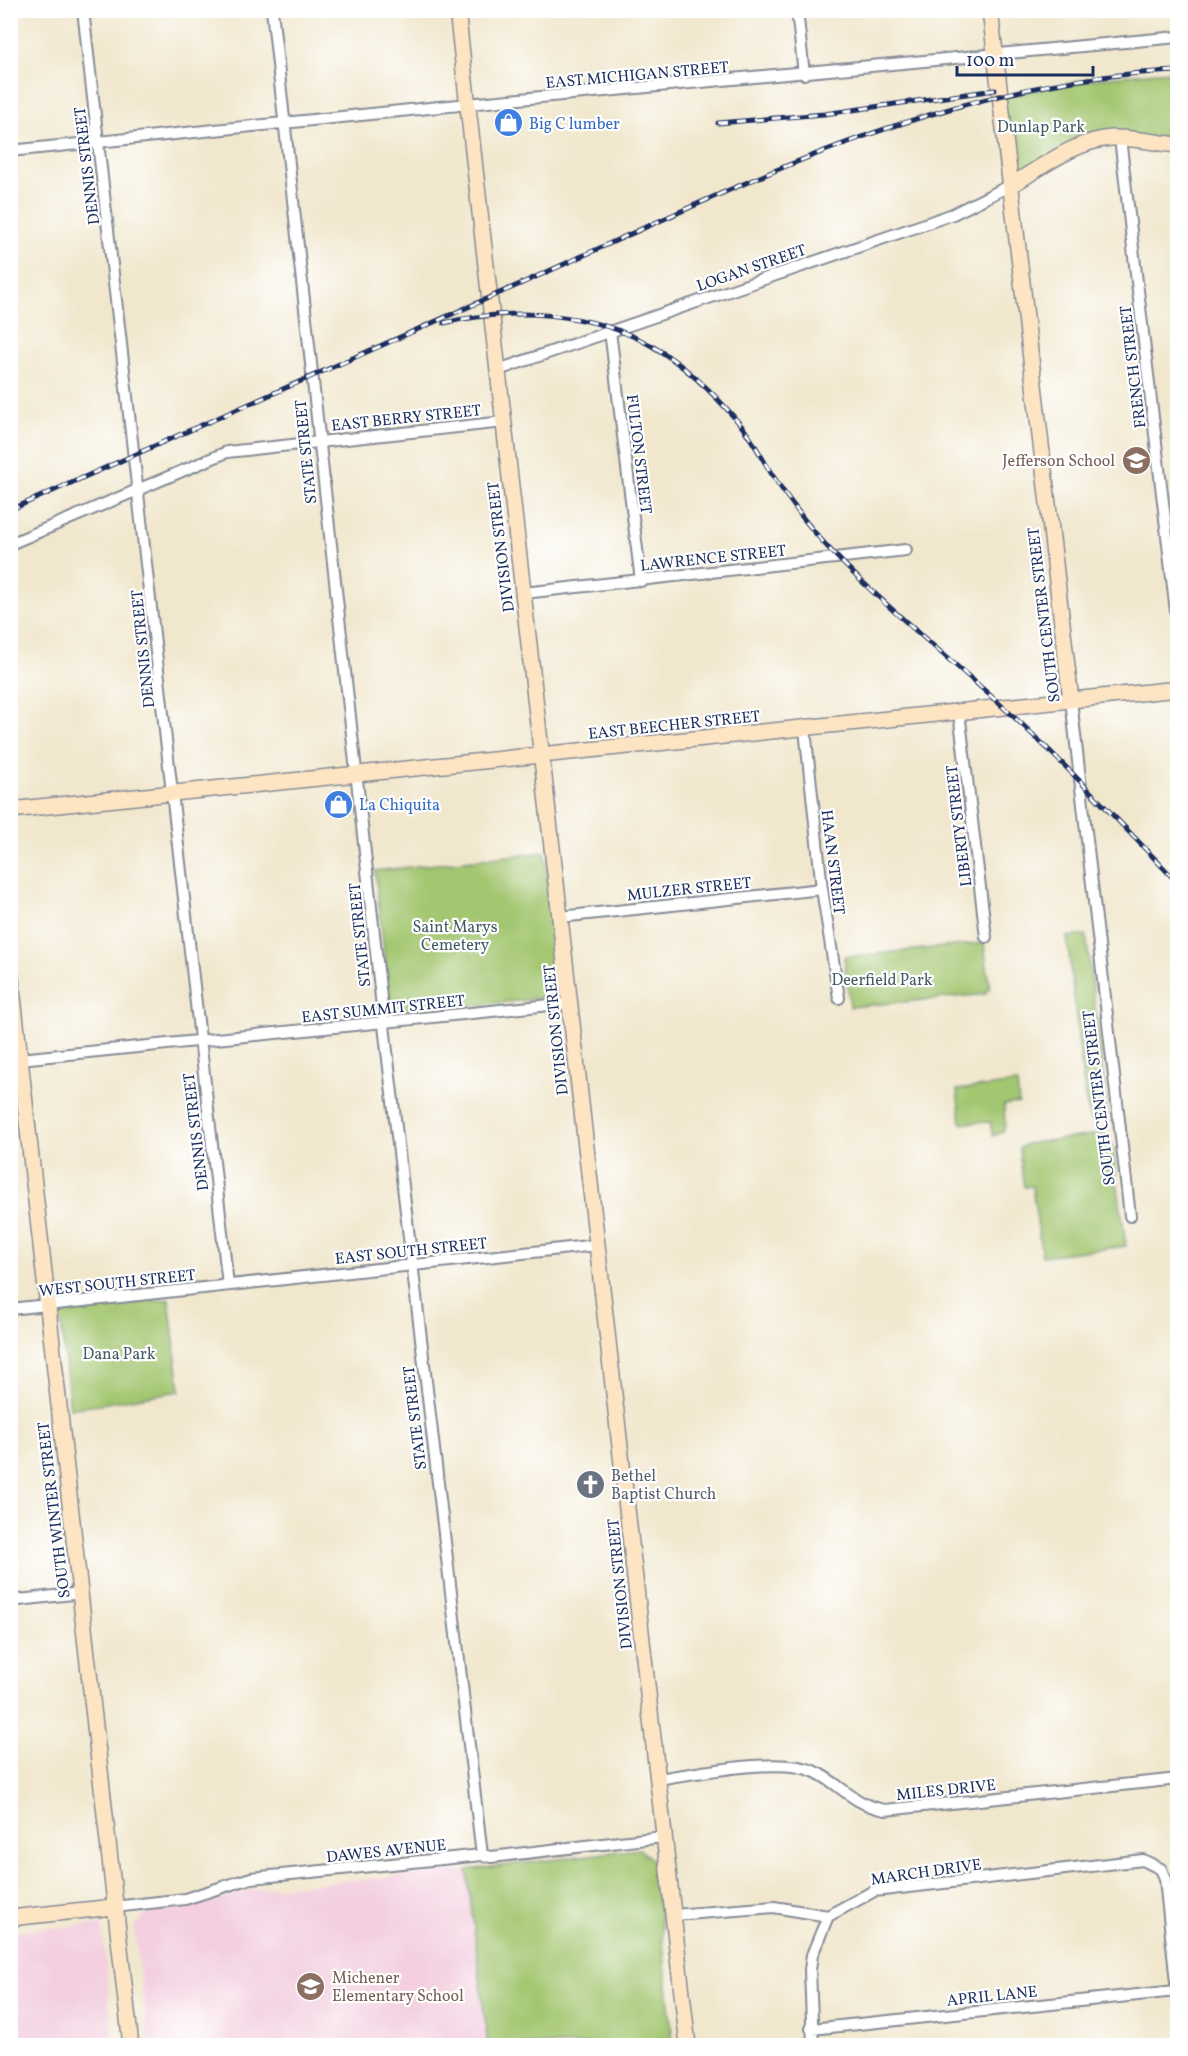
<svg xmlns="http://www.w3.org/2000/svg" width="1188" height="2056" font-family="Vollkorn,serif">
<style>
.built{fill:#f3cfdf}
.green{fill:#a3c670;stroke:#5f7a67;stroke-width:1.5}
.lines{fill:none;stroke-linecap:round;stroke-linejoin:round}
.street-casing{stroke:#868b96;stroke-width:14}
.secondary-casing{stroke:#868b96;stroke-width:18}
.street{stroke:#fff;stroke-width:10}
.secondary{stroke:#fde5c4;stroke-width:15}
.rail-casing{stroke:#1b2f5e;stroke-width:5}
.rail{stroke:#fff;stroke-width:3;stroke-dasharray:9;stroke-linecap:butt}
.labels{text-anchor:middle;stroke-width:4.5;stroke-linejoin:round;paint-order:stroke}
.street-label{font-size:16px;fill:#1b2f5e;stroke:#fff}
.shop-label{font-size:16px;fill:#366cbe;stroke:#fff;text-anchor:start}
.park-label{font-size:16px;fill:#445c63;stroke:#fff}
.education-label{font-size:16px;fill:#785e54;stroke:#fff;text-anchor:end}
.worship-label{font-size:16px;fill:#5b616d;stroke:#fff;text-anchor:start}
</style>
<rect width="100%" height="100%" fill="#fff"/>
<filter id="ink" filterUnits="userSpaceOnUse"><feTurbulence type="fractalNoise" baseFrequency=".0167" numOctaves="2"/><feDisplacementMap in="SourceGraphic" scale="12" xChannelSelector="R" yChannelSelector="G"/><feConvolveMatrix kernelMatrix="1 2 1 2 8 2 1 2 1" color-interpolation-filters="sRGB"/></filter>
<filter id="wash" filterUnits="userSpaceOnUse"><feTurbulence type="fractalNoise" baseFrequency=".008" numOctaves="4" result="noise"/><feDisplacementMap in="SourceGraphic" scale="24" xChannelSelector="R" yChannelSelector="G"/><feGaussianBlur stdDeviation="1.35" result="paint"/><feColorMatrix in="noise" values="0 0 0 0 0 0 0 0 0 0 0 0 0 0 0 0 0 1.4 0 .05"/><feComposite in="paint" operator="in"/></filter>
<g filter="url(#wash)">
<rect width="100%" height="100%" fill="#f1e7cd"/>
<path class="built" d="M467 1870 488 2045H149L134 1927 144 1914 204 1904 247 1890Z
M102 1924 113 2045H11V1931Z"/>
<path class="green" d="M1177 71V145L1109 138 1011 185 1000 97C1059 85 1117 73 1177 71Z
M545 852 561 996 391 1015 375 871Z
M1086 935 1108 1114 1104 1120 1094 1123 1091 1120 1085 1098 1067 937Z
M984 943 990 990H986V994L850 1007 844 957Z
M1017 1083 1019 1103 1004 1105 1005 1126 1003 1132 993 1136 990 1122 961 1123 957 1090Z
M1100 1134 1108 1137 1112 1144 1126 1246 1042 1256 1032 1186 1024 1187 1019 1149 1026 1144Z
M169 1299 180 1391 70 1409 60 1312Z
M639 1849 655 1862 673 2045H488L467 1870Z"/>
</g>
<g filter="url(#ink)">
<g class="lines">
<defs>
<path id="street" d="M83 10 228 1285
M272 10 385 1034 482 1855
M797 10 804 74
M1120 138 1178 629
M10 151 478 103 1178 37
M610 331 641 581
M498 370 922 225 953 214 1011 185
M10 544 227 452 504 422
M524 593 906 550
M1071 700 1130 1216
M959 712 986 937
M805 729 822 889 839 998
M560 917 822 889
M10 1060 570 1003
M10 1309 597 1245
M10 1601 81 1593
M657 1779C695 1774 779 1756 813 1771 841 1783 849 1803 885 1810L1178 1779
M114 1907 185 1899 251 1878 482 1855 491 1857 663 1837
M674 1915 774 1907 828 1916 874 1891 1143 1860 1161 1869 1165 1879 1178 2001
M811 2029 1176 1991
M813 2046 810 1970 812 1955 828 1916"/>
<path id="secondary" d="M457 10 688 2046
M990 10 1071 700
M1011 185C1041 168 1076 140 1112 138 1133 137 1156 143 1178 145
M10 810 1178 689
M10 970 131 2046
M10 1918 114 1907"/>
</defs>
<use href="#street" class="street-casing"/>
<use href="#secondary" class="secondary-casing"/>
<use href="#street" class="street"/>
<use href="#secondary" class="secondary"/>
<defs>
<path id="rail" d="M718 123 824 114 995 90
M444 323C511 307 591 311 652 346 686 366 714 393 739 423 753 439 762 459 773 476 792 505 815 535 840 560 891 612 949 658 1003 707 1064 762 1120 823 1178 883
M10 510C183 433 357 357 529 280 735 188 947 78 1178 71"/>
</defs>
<use href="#rail" class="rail-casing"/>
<use href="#rail" class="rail"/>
</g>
</g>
<defs>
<symbol id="shop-disc" viewBox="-11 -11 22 22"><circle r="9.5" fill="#3f7fe0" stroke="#fff"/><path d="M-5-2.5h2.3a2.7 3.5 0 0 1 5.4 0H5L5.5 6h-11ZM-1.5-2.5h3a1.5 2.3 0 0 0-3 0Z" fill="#fff"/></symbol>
<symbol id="school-disc" viewBox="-11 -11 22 22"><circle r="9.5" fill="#8d6e63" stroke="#fff"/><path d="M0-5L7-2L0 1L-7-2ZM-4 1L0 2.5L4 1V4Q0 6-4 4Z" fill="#fff"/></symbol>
<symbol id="church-disc" viewBox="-11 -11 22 22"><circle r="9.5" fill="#6b7280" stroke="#fff"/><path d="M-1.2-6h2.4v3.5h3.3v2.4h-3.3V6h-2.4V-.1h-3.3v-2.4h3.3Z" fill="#fff"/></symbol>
</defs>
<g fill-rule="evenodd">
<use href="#shop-disc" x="492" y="106" width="33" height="33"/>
<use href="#school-disc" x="1120" y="444" width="33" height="33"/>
<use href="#shop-disc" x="322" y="788" width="33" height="33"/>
<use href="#church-disc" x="574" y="1468" width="33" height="33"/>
<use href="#school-disc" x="294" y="1970" width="33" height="33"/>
</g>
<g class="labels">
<g class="street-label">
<text transform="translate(637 74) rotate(-5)" y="6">EAST MICHIGAN STREET</text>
<text transform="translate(86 166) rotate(-97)" y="6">DENNIS STREET</text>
<text transform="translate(751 267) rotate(-19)" y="6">LOGAN STREET</text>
<text transform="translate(1132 367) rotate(-97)" y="6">FRENCH STREET</text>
<text transform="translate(406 417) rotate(-6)" y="6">EAST BERRY STREET</text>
<text transform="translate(305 452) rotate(-96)" y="6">STATE STREET</text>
<text transform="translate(640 454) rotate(83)" y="6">FULTON STREET</text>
<text transform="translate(500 547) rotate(-97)" y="6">DIVISION STREET</text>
<text transform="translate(713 557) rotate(-6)" y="6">LAWRENCE STREET</text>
<text transform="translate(1043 615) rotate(-97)" y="6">SOUTH CENTER STREET</text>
<text transform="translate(142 649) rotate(-96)" y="6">DENNIS STREET</text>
<text transform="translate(674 724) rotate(-6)" y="6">EAST BEECHER STREET</text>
<text transform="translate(958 826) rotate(-97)" y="6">LIBERTY STREET</text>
<text transform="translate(834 862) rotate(83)" y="6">HAAN STREET</text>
<text transform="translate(689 888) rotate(-6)" y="6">MULZER STREET</text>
<text transform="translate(359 935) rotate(-96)" y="6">STATE STREET</text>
<text transform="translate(383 1008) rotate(-6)" y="6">EAST SUMMIT STREET</text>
<text transform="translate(555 1030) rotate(-96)" y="6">DIVISION STREET</text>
<text transform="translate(1098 1098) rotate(-97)" y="6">SOUTH CENTER STREET</text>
<text transform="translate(195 1132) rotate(-97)" y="6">DENNIS STREET</text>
<text transform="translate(411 1250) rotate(-6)" y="6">EAST SOUTH STREET</text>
<text transform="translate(117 1282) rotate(-6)" y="6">WEST SOUTH STREET</text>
<text transform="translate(414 1418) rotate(-97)" y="6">STATE STREET</text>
<text transform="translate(53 1510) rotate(-97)" y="6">SOUTH WINTER STREET</text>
<text transform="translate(619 1584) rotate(-96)" y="6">DIVISION STREET</text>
<text transform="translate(946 1789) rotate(-6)" y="6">MILES DRIVE</text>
<text transform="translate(386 1850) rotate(-6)" y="6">DAWES AVENUE</text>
<text transform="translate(926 1871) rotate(-8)" y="6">MARCH DRIVE</text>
<text transform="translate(992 1995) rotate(-6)" y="6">APRIL LANE</text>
</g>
<g class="shop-label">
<text x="529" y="129">Big C lumber</text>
<text x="359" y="810">La Chiquita</text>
</g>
<g class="park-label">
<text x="1041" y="132">Dunlap Park</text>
<text x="455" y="932">Saint Marys<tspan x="455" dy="18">Cemetery</tspan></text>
<text x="882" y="985">Deerfield Park</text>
<text x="119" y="1359">Dana Park</text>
</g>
<g class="education-label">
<text x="1115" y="466">Jefferson School</text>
<text x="332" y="1983" text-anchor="start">Michener<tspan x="332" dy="18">Elementary School</tspan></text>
</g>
<g class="worship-label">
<text x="611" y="1481">Bethel<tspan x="611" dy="18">Baptist Church</tspan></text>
</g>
</g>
<rect width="1188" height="2056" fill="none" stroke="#fff" stroke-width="36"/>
<path d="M957 66v9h136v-9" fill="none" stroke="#1b2f5e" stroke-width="3"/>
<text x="966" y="66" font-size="18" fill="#1b2f5e" stroke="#ffffff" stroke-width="4.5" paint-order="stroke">100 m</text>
</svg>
